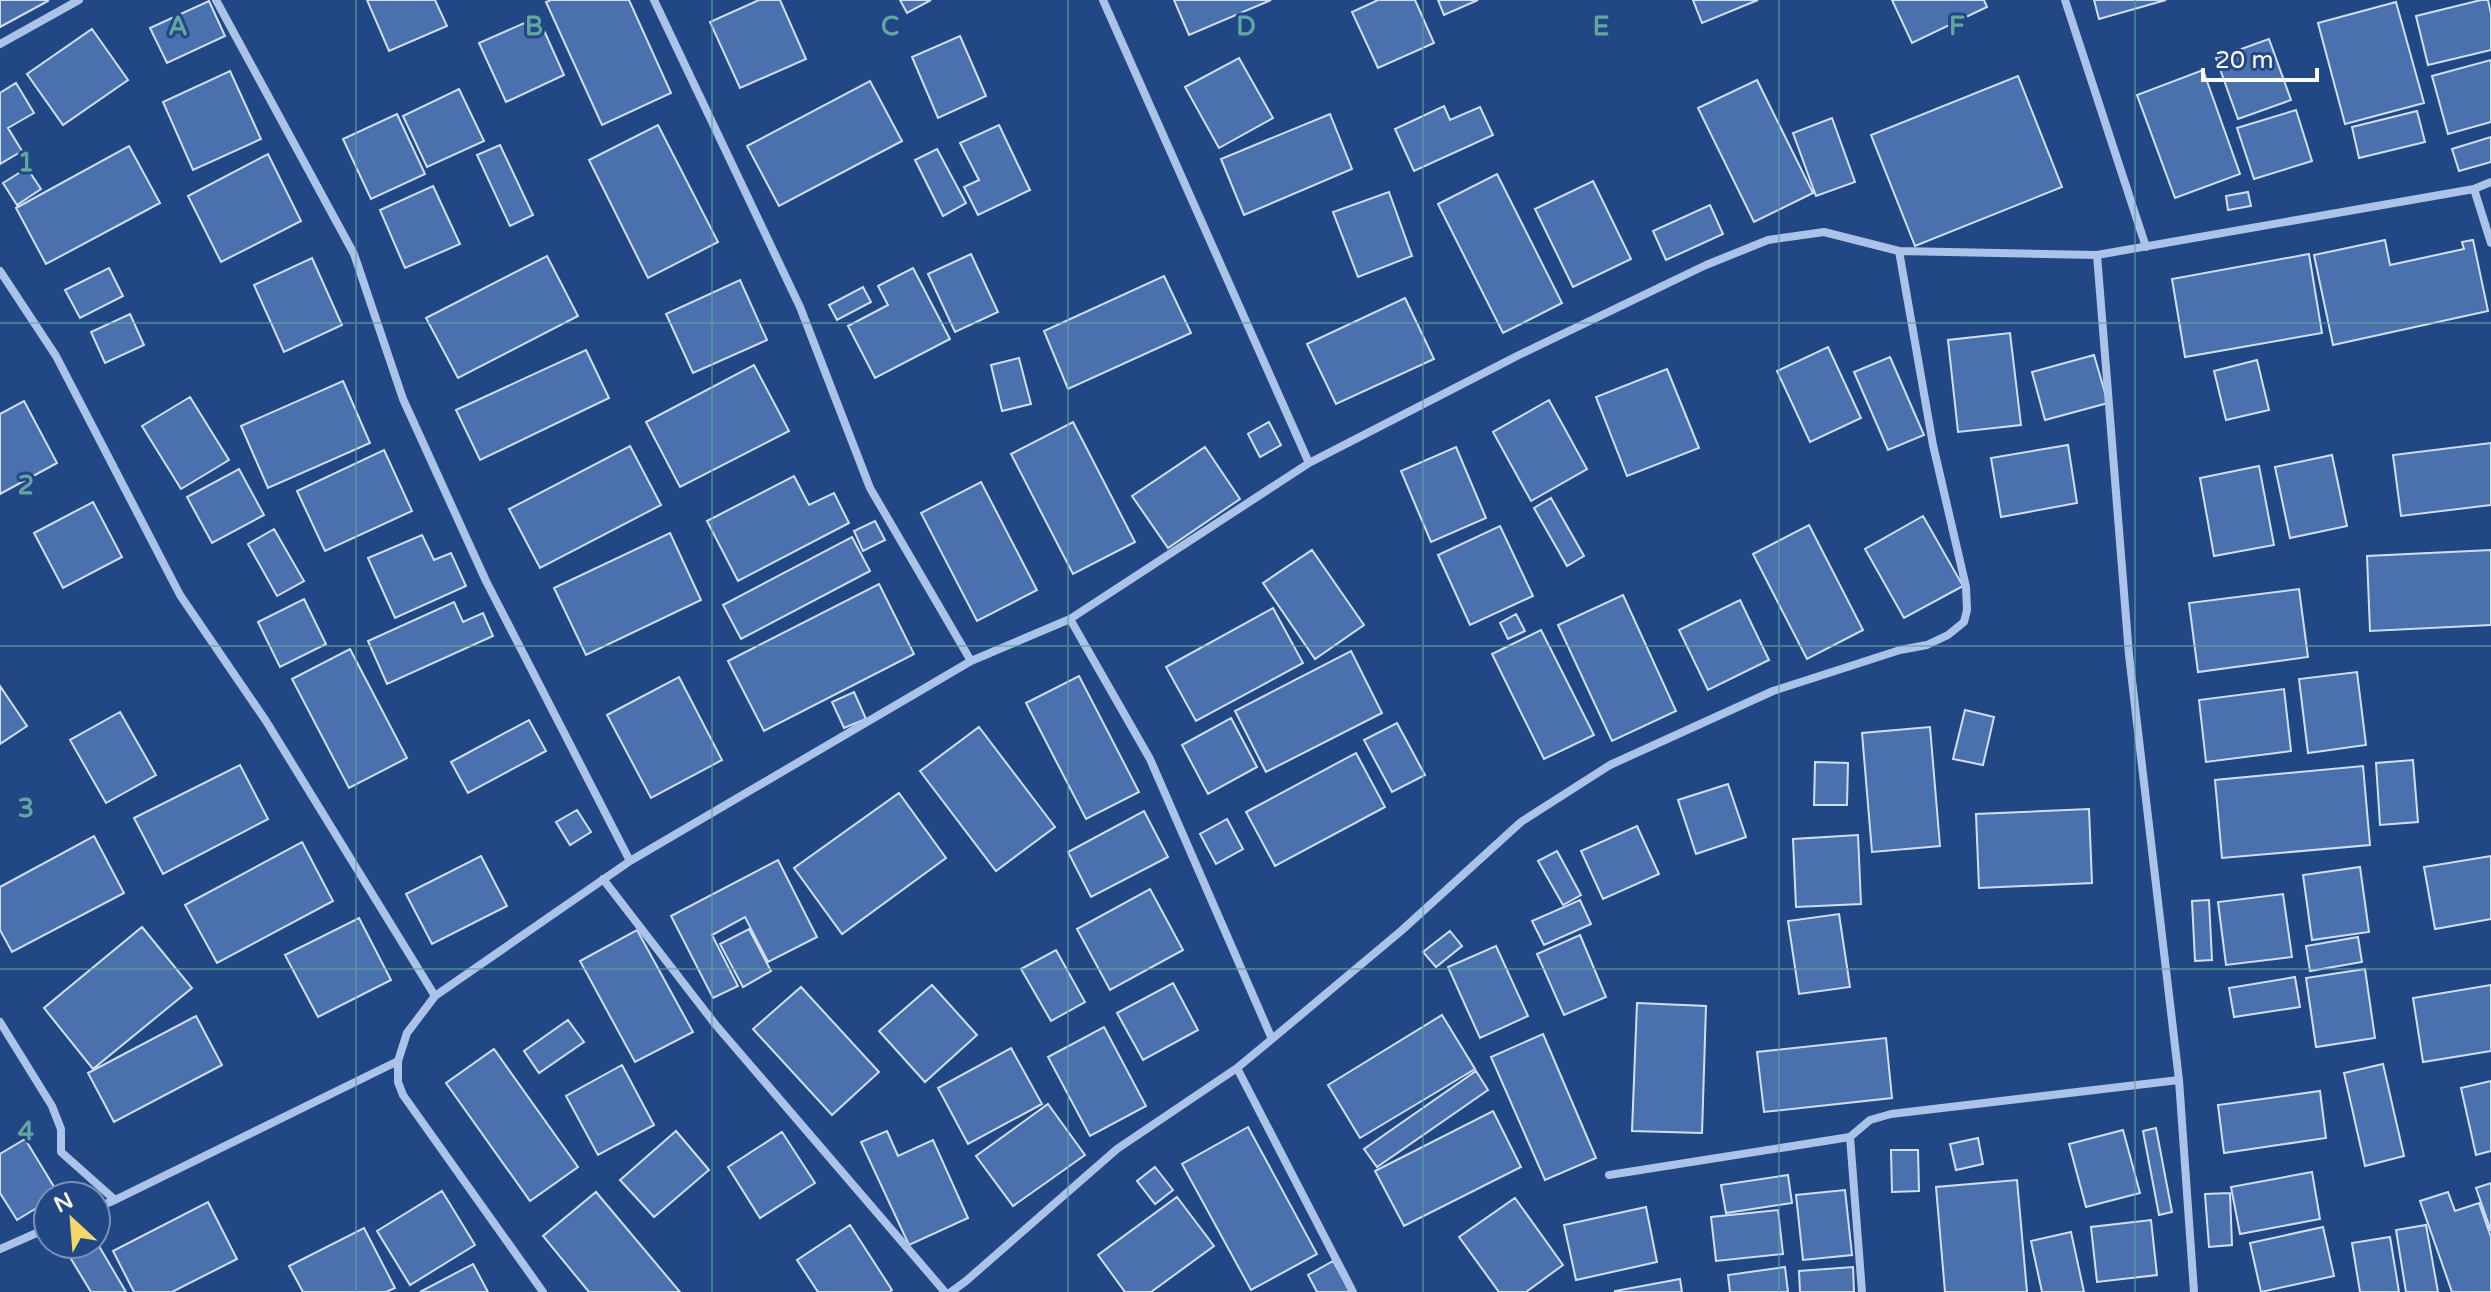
<svg xmlns="http://www.w3.org/2000/svg" width="2491" height="1292" font-family="'Varela Round',sans-serif">
<style>
.building{fill:#4a70ae;stroke:#cfdff7;stroke-width:2}
.lines{fill:none;stroke-linecap:round;stroke-linejoin:round}
.street{stroke:#abc3e9;stroke-width:8}
.grid{fill:none;stroke:#63a6a1;stroke-width:2;stroke-opacity:0.55}
.grid-label{font-size:26px;text-anchor:middle;font-weight:bold;fill:#63a6a1;stroke:#224785;stroke-width:6;stroke-linejoin:round;paint-order:stroke}
</style>
<rect width="100%" height="100%" fill="#224785"/>
<path class="building" d="M0 0H47L48 1 0 27Z
M367 0H435L447 26 389 51Z
M551 0H629L671 93 602 125 546 2Z
M759 0H780L806 59 740 88 710 22Z
M900 0H931L907 13Z
M1174 0H1271L1189 35Z
M1378 0H1415L1434 43 1378 68 1352 12Z
M1438 0H1478L1444 15Z
M1693 0H1758L1702 23Z
M1892 0H1984L1987 7 1912 43Z
M2094 0H2166L2099 19Z
M2481 0H2488L2491 14V50L2428 65 2416 16Z
M209 1 225 36 167 63 150 28Z
M2396 2 2424 103 2345 124 2318 23Z
M538 17 564 75 506 102 479 43Z
M92 29 128 80 63 125 27 74Z
M960 36 986 96 938 118 912 57Z
M2269 39 2291 100 2238 119 2216 58Z
M1239 58 1273 118 1219 148 1185 87Z
M2491 60V122L2448 134 2432 76Z
M2203 70 2240 174 2175 198 2137 95Z
M230 71 261 139 193 170 163 102Z
M2018 76 2062 187 1915 246 1871 135Z
M1757 80 1813 193 1754 222 1698 108Z
M870 81 902 141 779 206 747 146Z
M16 83 34 113 8 128 22 151 0 164V93Z
M459 89 484 141 427 167 403 116Z
M1444 106 1450 120 1480 107 1493 135 1414 171 1395 129Z
M2296 110 2312 161 2254 179 2237 128Z
M2417 111 2425 142 2359 158 2352 127Z
M397 114 425 174 371 199 343 139Z
M1330 114 1352 169 1244 215 1221 159Z
M1832 118 1855 182 1816 196 1793 133Z
M658 125 718 242 648 278 589 160Z
M999 125 1030 190 978 215 964 187 979 180 960 143Z
M2491 137V162L2459 171 2452 149Z
M500 145 533 215 510 226 477 155Z
M129 146 160 203 46 264 16 208Z
M937 149 966 203 943 216 915 160Z
M268 154 301 221 221 262 188 196Z
M27 168 41 189 17 205 3 183Z
M1497 174 1562 303 1503 333 1438 204Z
M1593 181 1631 259 1573 287 1535 209Z
M433 186 460 244 405 268 380 210Z
M1389 192 1412 256 1358 277 1333 212Z
M2248 192 2251 206 2228 210 2226 196Z
M1710 205 1723 234 1666 260 1653 231Z
M2385 240 2390 265 2464 249 2462 242 2473 240 2488 311 2333 345 2314 255Z
M971 254 998 312 955 332 928 274Z
M2309 254 2322 333 2185 357 2172 279Z
M547 256 578 316 458 378 426 318Z
M312 258 342 325 284 352 254 285Z
M109 268 123 296 80 318 65 290Z
M913 268 950 339 875 378 848 326 888 305 878 286Z
M1164 276 1191 333 1068 389 1044 331Z
M740 280 767 340 693 373 666 314Z
M863 287 871 302 837 320 829 305Z
M1405 298 1434 359 1336 404 1307 344Z
M130 314 144 345 105 363 91 332Z
M2010 333 2021 425 1958 432 1948 340Z
M1828 347 1861 418 1810 442 1777 371Z
M586 350 609 398 480 460 456 410Z
M2094 355 2108 403 2045 420 2032 372Z
M1890 357 1924 435 1888 450 1854 372Z
M1019 358 1031 404 1002 411 991 365Z
M2257 360 2269 410 2226 420 2214 371Z
M754 365 789 431 680 487 646 422Z
M1667 369 1699 448 1627 476 1596 397Z
M343 381 370 443 268 488 241 426Z
M190 397 229 460 181 489 142 426Z
M1549 400 1587 469 1531 501 1493 432Z
M24 401 57 463 0 494V414Z
M1073 422 1135 542 1073 574 1011 454Z
M1269 422 1281 445 1260 457 1248 434Z
M2491 443V505L2401 516 2393 455Z
M2068 445 2077 503 2001 517 1991 458Z
M630 446 661 505 540 568 509 509Z
M1205 447 1240 499 1168 548 1132 496Z
M1456 447 1486 518 1431 542 1401 471Z
M384 450 412 511 325 551 297 491Z
M2332 455 2347 526 2290 538 2275 467Z
M2259 466 2274 545 2214 556 2200 478Z
M239 469 264 515 212 543 187 497Z
M794 476 809 505 834 493 849 523 738 581 707 521Z
M981 482 1037 590 977 621 921 513Z
M1551 498 1584 556 1567 566 1534 508Z
M93 502 122 557 63 588 34 533Z
M1923 516 1963 586 1904 618 1865 549Z
M875 521 885 540 863 551 854 531Z
M1809 525 1863 630 1807 659 1753 554Z
M1500 526 1533 596 1470 625 1438 555Z
M274 529 304 581 277 596 248 544Z
M670 533 701 600 586 655 554 588Z
M422 535 434 560 451 553 466 586 395 618 368 558Z
M852 537 870 571 741 639 723 605Z
M1312 550 1364 625 1315 659 1263 583Z
M2491 550V625L2370 631 2367 556Z
M879 584 914 654 764 731 728 661Z
M2299 589 2308 657 2198 672 2189 603Z
M1623 595 1676 711 1612 741 1558 625Z
M304 599 326 644 280 667 258 622Z
M1740 600 1769 660 1708 690 1679 630Z
M454 602 463 622 483 613 493 636 387 684 368 641Z
M1273 608 1303 663 1196 721 1166 667Z
M1516 614 1525 631 1508 639 1500 623Z
M1541 630 1594 735 1544 759 1492 654Z
M350 649 407 758 349 788 292 679Z
M1351 651 1382 713 1266 772 1235 711Z
M2357 672 2366 745 2308 753 2299 679Z
M1079 676 1139 792 1086 819 1026 703Z
M679 677 722 760 651 798 607 715Z
M0 686 27 726 0 744Z
M2284 689 2291 751 2206 762 2199 700Z
M854 692 866 719 844 728 832 702Z
M1965 710 1994 717 1983 765 1953 759Z
M120 712 156 775 106 803 70 740Z
M1231 718 1257 767 1208 794 1182 745Z
M529 720 546 751 468 793 451 762Z
M1397 723 1425 775 1392 792 1364 740Z
M979 727 1055 827 996 871 920 771Z
M1930 727 1940 846 1872 852 1862 733Z
M1356 753 1385 807 1275 866 1246 812Z
M2413 760 2418 822 2380 825 2376 763Z
M1815 762 1848 763 1847 805H1814Z
M240 765 268 819 163 874 134 818Z
M2363 766 2370 845 2222 858 2215 780Z
M1728 784 1746 837 1696 854 1678 800Z
M899 793 946 858 842 934 794 868Z
M2089 809 2092 883 1979 888 1976 814Z
M577 810 591 832 570 845 556 822Z
M1144 811 1168 857 1091 897 1068 852Z
M1227 819 1243 849 1216 864 1200 834Z
M1637 826 1659 874 1603 899 1581 851Z
M1858 835 1861 904 1796 907 1793 839Z
M94 836 124 893 12 952 0 930V887Z
M302 842 333 901 217 963 185 905Z
M1557 851 1581 895 1563 905 1538 861Z
M481 856 507 906 432 944 406 894Z
M2491 856V919L2435 929 2424 867Z
M778 860 817 937 768 962 745 917 712 935 738 986 713 998 671 916Z
M2360 867 2369 932 2312 940 2303 875Z
M1150 889 1183 950 1110 990 1077 929Z
M2283 894 2292 957 2226 965 2218 902Z
M1580 900 1591 924 1544 945 1532 921Z
M2209 900 2212 960 2195 961 2192 901Z
M1839 914 1850 987 1799 994 1788 921Z
M359 918 391 980 318 1017 285 955Z
M142 927 192 988 93 1069 44 1008Z
M749 929 771 971 743 987 720 944Z
M637 930 693 1032 635 1062 580 961Z
M1450 931 1462 946 1436 967 1423 952Z
M1580 935 1606 997 1564 1015 1537 954Z
M2358 937 2362 962 2310 971 2306 946Z
M1496 946 1528 1016 1480 1038 1448 967Z
M1056 950 1085 1002 1051 1021 1021 969Z
M2365 969 2375 1038 2316 1047 2306 978Z
M2295 977 2300 1007 2234 1017 2229 988Z
M1173 983 1198 1030 1143 1060 1117 1013Z
M932 985 977 1035 925 1082 879 1031Z
M2491 985V1051L2423 1062 2413 998Z
M801 987 879 1072 832 1115 753 1029Z
M1637 1003 1706 1006 1702 1133 1632 1131Z
M1442 1015 1475 1069 1360 1138 1328 1085Z
M196 1016 222 1065 114 1122 88 1073Z
M568 1020 584 1042 539 1073 524 1051Z
M1104 1027 1146 1106 1090 1136 1048 1057Z
M1543 1034 1596 1158 1545 1180 1491 1057Z
M1886 1038 1892 1098 1764 1112 1757 1052Z
M1011 1048 1042 1104 968 1144 938 1088Z
M494 1049 578 1167 530 1201 446 1083Z
M2383 1064 2404 1156 2365 1166 2344 1073Z
M622 1065 654 1125 598 1155 566 1096Z
M1476 1071 1488 1090 1377 1167 1364 1149Z
M2491 1081V1151L2476 1155 2461 1088Z
M2320 1091 2326 1138 2224 1153 2218 1105Z
M1048 1104 1085 1155 1013 1206 976 1156Z
M1493 1111 1521 1167 1404 1226 1375 1171Z
M1248 1127 1317 1254 1251 1290 1182 1164Z
M2156 1128 2172 1212 2159 1215 2143 1131Z
M2123 1130 2140 1193 2086 1207 2069 1144Z
M676 1131 709 1170 654 1217 620 1180Z
M887 1131 898 1156 933 1140 968 1218 909 1245 861 1142Z
M782 1132 815 1183 760 1218 728 1167Z
M1978 1138 1983 1164 1956 1170 1950 1144Z
M25 1139 59 1195 48 1196V1201L17 1220 0 1193V1154Z
M1891 1150H1918L1919 1191 1892 1192Z
M1155 1167 1173 1190 1155 1204 1137 1181Z
M2312 1172 2320 1219 2240 1234 2231 1187Z
M1788 1175 1792 1203 1726 1213 1721 1185Z
M2017 1180 2027 1292H1945L1936 1187Z
M2491 1183V1231L2476 1188Z
M1845 1190 1852 1255 1803 1260 1796 1195Z
M442 1191 475 1245 410 1285 377 1231Z
M596 1192 680 1292H589L543 1236Z
M2448 1192 2455 1211 2479 1203 2491 1237V1292H2452L2420 1201Z
M2230 1193 2232 1245 2209 1247 2205 1194Z
M1177 1197 1214 1246 1151 1292H1125L1098 1255Z
M1515 1198 1563 1265 1526 1292H1499L1459 1237Z
M208 1202 237 1259 172 1292H134L113 1251Z
M1646 1207 1657 1262 1576 1280 1564 1225Z
M1778 1210 1783 1254 1716 1261 1711 1217Z
M2151 1220 2157 1275 2097 1282 2091 1227Z
M850 1225 892 1290 889 1292H818L797 1260Z
M2426 1225 2438 1292H2406L2396 1230Z
M2323 1227 2334 1276 2261 1292 2250 1243Z
M364 1228 395 1288 386 1292H303L289 1266Z
M2071 1232 2084 1292H2042L2031 1241Z
M2390 1237 2399 1292H2360L2352 1243Z
M96 1241 126 1292H91L62 1244H96Z
M1333 1261 1351 1292H1317L1308 1275Z
M473 1264 488 1292H420Z
M1785 1267 1788 1292H1730L1728 1275Z
M1853 1267 1854 1292H1800L1799 1271Z
M1680 1279 1682 1292H1615V1291Z"/>
<g class="lines">
<path class="street" d="M216 0 354 254 403 399 486 581 630 861
M654 0 800 307 870 488 971 661
M1103 0 1309 463
M2065 0 2146 247
M0 44 79 0
M2474 189 2491 243
M2097 255 2129 655 2179 1080 2194 1292
M0 271 56 356 180 595 266 721 435 996
M1070 619 1150 759 1272 1039
M603 879 715 1024 945 1292
M0 1022 52 1106 61 1129V1152L115 1200 96 1208
M1237 1068 1353 1292
M1850 1137 1862 1292
M1609 1175 1850 1137 1870 1120 1891 1114 2179 1080
M115 1200 398 1061
M0 1249 48 1228
M543 1292 403 1095 398 1082V1061L407 1033 435 996 630 861 971 661 1070 619 1309 463 1517 356 1706 265 1768 240 1824 232 1899 251 2097 255 2474 189 2491 182
M951 1292 966 1281 1117 1149 1237 1068 1272 1039 1401 931 1521 822 1610 765 1773 691 1900 650 1927 645 1948 635 1964 622 1967 610 1966 587 1933 445 1899 251"/>
</g>
<path class="grid" d="M356 0V1292M712 0V1292M1068 0V1292M1423 0V1292M1779 0V1292M2135 0V1292M0 323H2491M0 646H2491M0 969H2491"/>
<g class="grid-label">
<text x="178" y="35">A</text>
<text x="534" y="35">B</text>
<text x="890" y="35">C</text>
<text x="1246" y="35">D</text>
<text x="1601" y="35">E</text>
<text x="1957" y="35">F</text>
<text x="26" y="171">1</text>
<text x="26" y="494">2</text>
<text x="26" y="817">3</text>
<text x="26" y="1140">4</text>
</g>
<g transform="translate(72 1220) rotate(334)"><circle r="38" fill="#224785" stroke="#7a91b6" stroke-width="2"/>
<path d="M0-6L14 30L0 20L-14 30Z" fill="#f5d66d"/>
<text y="-12" font-size="22" font-weight="bold" text-anchor="middle" fill="#ffffff">N</text>
</g>
<path d="M2203 68v12h114v-12" fill="none" stroke="#ffffff" stroke-width="4"/>
<text x="2215" y="68" font-size="24" fill="#ffffff" stroke="#224785" stroke-width="6" paint-order="stroke">20 m</text>
</svg>
